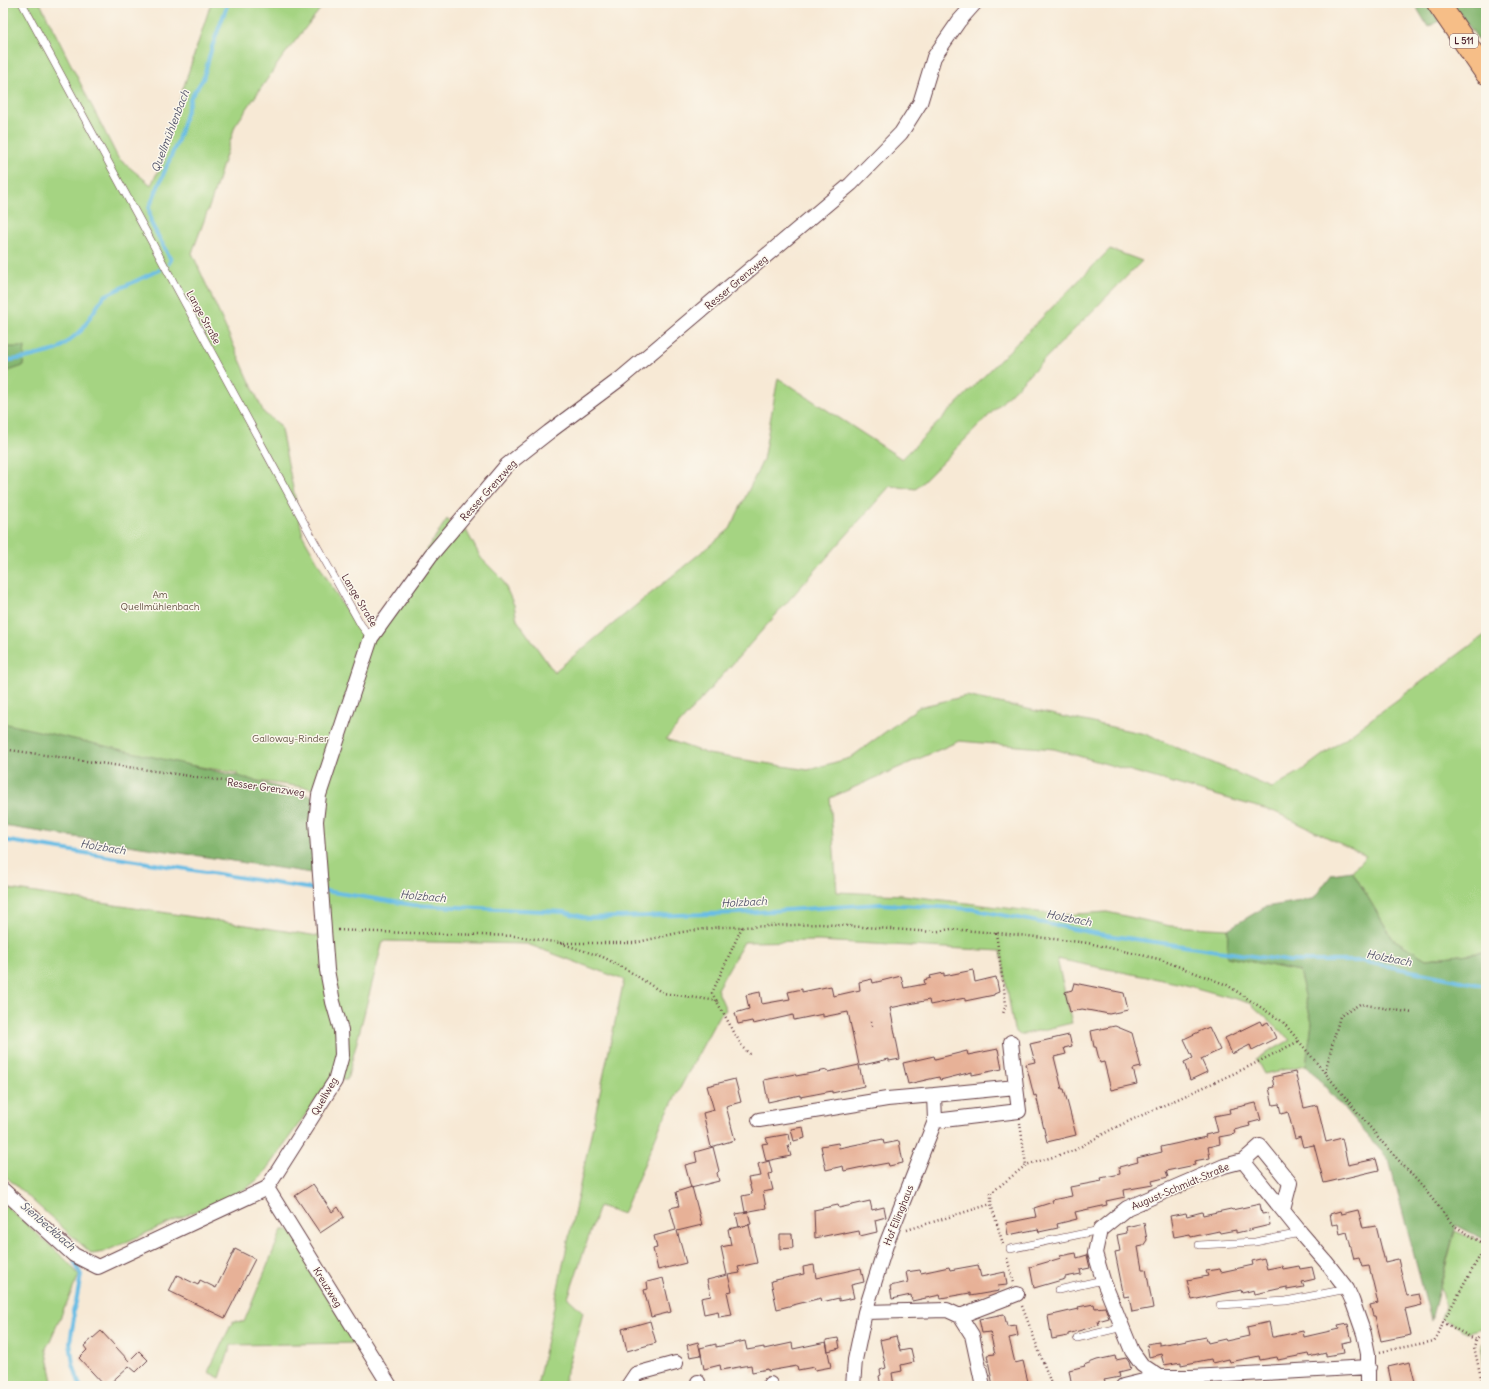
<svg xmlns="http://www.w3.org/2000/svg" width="1489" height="1389" font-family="Delius,sans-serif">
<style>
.green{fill:#a5d482;stroke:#787a56}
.forest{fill:#84b670;stroke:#676a4e}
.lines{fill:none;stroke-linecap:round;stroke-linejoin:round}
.stream{stroke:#69bde5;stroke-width:4}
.building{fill:#e7b197}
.service-casing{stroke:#643d44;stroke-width:8}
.minor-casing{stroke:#643d44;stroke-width:16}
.primary-casing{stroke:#643d44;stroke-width:24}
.path{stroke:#643d44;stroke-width:2.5;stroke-dasharray:1 3;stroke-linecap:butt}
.service{stroke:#fff;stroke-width:7}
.minor{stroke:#fff;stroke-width:14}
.primary{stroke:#f6be87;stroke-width:22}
.labels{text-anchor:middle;stroke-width:3;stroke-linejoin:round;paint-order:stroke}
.shield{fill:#fbf7ec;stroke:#7f6065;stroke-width:1}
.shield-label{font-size:9px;font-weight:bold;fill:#4a1f2b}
.street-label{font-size:10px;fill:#4a1f2b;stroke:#fbf7ec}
.park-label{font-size:10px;fill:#655545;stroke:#fbf7ec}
.water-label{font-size:11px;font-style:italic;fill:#55566c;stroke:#fbf7ec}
</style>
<rect width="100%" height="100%" fill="#fbf7ec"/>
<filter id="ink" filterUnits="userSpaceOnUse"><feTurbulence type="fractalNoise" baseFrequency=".025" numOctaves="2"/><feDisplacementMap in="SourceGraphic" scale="8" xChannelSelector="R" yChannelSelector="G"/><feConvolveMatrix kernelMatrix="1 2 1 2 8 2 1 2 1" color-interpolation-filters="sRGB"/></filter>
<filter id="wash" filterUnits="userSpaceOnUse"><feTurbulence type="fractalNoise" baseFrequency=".012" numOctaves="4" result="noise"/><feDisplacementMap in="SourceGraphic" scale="16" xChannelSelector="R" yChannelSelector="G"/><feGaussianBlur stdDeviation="0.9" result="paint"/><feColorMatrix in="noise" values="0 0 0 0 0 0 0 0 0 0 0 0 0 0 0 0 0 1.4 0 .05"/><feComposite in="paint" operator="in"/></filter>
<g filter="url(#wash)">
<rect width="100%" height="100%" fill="#f7e9d5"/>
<path class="green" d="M3 3H40L118 158 151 185 160 167 181 95 211 3H325L281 59 235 126 212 199 192 253 264 413 280 425 303 536 341 603 367 637 379 622 447 519 459 536 466 530 481 558 502 579 514 605 517 620 554 672 730 529 763 460 778 378 902 459 1110 249 1142 261 916 489 890 486 666 739 708 754 808 770 850 758 919 707 966 696 1145 734 1272 788 1301 771 1486 634V952L1426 959 1393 939 1352 871 1366 856 1275 812 1054 749 959 741 830 798 837 892 903 895 1062 915 1107 912 1170 926 1228 929 1227 957 1299 971 1312 1023 1306 1065 1264 1074 1256 1059 1290 1040 1250 1003 1182 984 1057 959 1072 1023 1020 1035 1014 1030 1001 951 818 941 744 942 717 989 726 1010 718 1017 662 1122 623 1214 599 1206 568 1298 583 1312 563 1386H537L624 980 527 944 383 941 347 1080H330L261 1177 247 1188 104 1252 92 1254 3 1174V888L318 936 321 798 310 788 236 778 237 773 63 744 3 737Z
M3 1203 67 1261 79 1275 49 1343 46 1348 54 1386H3Z
M282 1230H290L360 1343 231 1345 220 1378 208 1372 233 1321 244 1322Z
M1455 1231 1486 1244V1327L1467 1332 1441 1318 1445 1306 1440 1288Z
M1486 1342V1381L1481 1343Z"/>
<path class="forest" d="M1414 3H1427L1439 21 1428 27Z
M1453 3H1486V51Z
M3 347H25L23 366 3 373Z
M3 723 238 776 318 798V874L3 826Z
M1352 871 1393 939 1426 959 1486 952V1241L1456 1225 1431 1320 1389 1160 1306 1065 1312 1023 1299 971 1227 957 1228 929 1265 907 1313 899 1332 874Z"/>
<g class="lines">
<path class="stream" d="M169 263 171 260 151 223 149 208 178 140 191 97 203 79 212 47 228 3
M3 361 25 358 57 350 81 331 104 296 159 270
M3 840 414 905 564 912 587 918 739 913 880 904 972 909 1099 934 1288 961H1362L1486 986
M74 1261 81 1275 76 1302 73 1311 74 1318 70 1342 73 1364 80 1386"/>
</g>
<g id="blocks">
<path class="building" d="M973 970 975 982 996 977 999 992 994 994V995L965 1001V998L930 1005 929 1000 890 1008 900 1059 889 1061V1059L859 1066 864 1086 832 1093V1091L800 1097V1095L768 1102 764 1080 795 1074 796 1076 827 1070 828 1072 859 1065 848 1012 823 1017V1014L794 1020 793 1015 753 1024 752 1021 738 1024 735 1013 749 1009 746 995 760 992 762 1004 790 999 788 992 802 989V992L831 986 833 996 860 990 859 982 872 979 873 983 901 976 904 988 925 984 924 980 931 978 930 976 944 973V976Z
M1074 983 1124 993 1128 1010 1109 1014 1082 1009 1070 1012 1065 992 1072 990Z
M1260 1021 1262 1025 1268 1022 1276 1038 1252 1050 1250 1045 1232 1054 1225 1038Z
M1115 1026 1132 1033 1141 1067 1133 1069 1137 1084 1111 1090 1104 1062 1100 1063 1096 1047H1094L1091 1031Z
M1209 1027 1220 1050 1201 1059 1207 1072 1190 1080 1184 1062 1193 1058 1184 1039Z
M1069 1035 1072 1046 1064 1048 1066 1054 1054 1057 1062 1089H1064L1076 1135 1047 1142 1036 1095 1034 1096 1026 1064 1035 1062 1030 1044Z
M998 1049 1002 1069 972 1075V1072L940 1080 939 1077 908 1084 903 1063 934 1056 935 1059 967 1051 968 1055Z
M1295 1072 1304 1108 1317 1105 1326 1142 1342 1138 1348 1165 1376 1159 1379 1170 1324 1183 1314 1145 1303 1147 1300 1137 1295 1139 1288 1112 1281 1114 1279 1104 1273 1105 1269 1088 1274 1087 1272 1077Z
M735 1079 741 1102 726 1106 735 1140 711 1147 703 1113 714 1110 707 1086Z
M1256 1103 1261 1120 1249 1123 1250 1126 1234 1130 1235 1134 1219 1137 1220 1144 1208 1147 1210 1158 1194 1161 1195 1165 1166 1171 1168 1177 1152 1181 1153 1185 1124 1190 1125 1197 1106 1201 1107 1205 1075 1212 1077 1219 1057 1224 1058 1228 1039 1232 1038 1229 1008 1235 1006 1223 1036 1217 1034 1208 1053 1202 1052 1200 1072 1196 1070 1187 1102 1181 1101 1178 1120 1174 1119 1167 1138 1162 1137 1158 1162 1152 1161 1147 1206 1137 1205 1135 1218 1132 1214 1116 1230 1113 1229 1109Z
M803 1127 805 1138 794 1141 791 1129Z
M789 1134 791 1145 788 1146 791 1156 766 1161 762 1144 768 1143 766 1138Z
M883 1139 884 1144 899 1141 903 1163 889 1166 888 1163 872 1166V1165L844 1171 843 1166 826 1170 821 1146 838 1143 839 1148Z
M713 1147 719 1171 717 1173 719 1181 691 1188 685 1165 697 1162 695 1152Z
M769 1161 772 1173 769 1174 773 1190 763 1192 766 1208 745 1212 742 1196 752 1194 748 1178 761 1176 758 1164Z
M313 1184 332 1212 338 1207 344 1217 320 1233 295 1196Z
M692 1187 702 1225 677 1231 686 1263 658 1270 653 1249 657 1248 654 1236 676 1230 670 1208 679 1206 676 1192Z
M870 1201 872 1210 884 1207 886 1217 875 1220 877 1232 860 1236 859 1231 844 1234V1232L815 1238 814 1210 838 1205 839 1208Z
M1260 1204 1262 1214 1268 1213 1270 1225 1236 1233V1230L1220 1233 1219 1231 1191 1237 1190 1234 1174 1237 1170 1216 1186 1213 1187 1216 1202 1212 1203 1215 1231 1209 1232 1210Z
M1358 1210 1363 1228 1376 1226 1385 1262 1398 1259 1407 1296 1419 1294 1422 1305 1405 1309 1411 1335 1381 1341 1375 1316H1373L1370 1305 1378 1303 1369 1266 1362 1267 1359 1258 1354 1259 1347 1232 1340 1234 1338 1224 1332 1225 1330 1214 1340 1211 1341 1214Z
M748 1212 751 1224 739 1227 736 1214Z
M1144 1223 1147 1240 1143 1246 1138 1247 1142 1269H1146L1153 1308 1132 1312 1129 1296 1124 1297 1115 1252 1120 1251 1117 1235 1127 1233 1126 1227Z
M749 1225 757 1263 738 1267 740 1273 728 1275 732 1291 727 1292 732 1315 719 1317 718 1311 704 1314 701 1298 711 1296 707 1280 727 1275 721 1247 731 1245 728 1229Z
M780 1234H792L793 1248 780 1249Z
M235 1249 255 1259 225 1318 169 1291 177 1275 198 1285 200 1280 216 1288Z
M1076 1253 1077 1258 1087 1255 1090 1268 1080 1270 1081 1274 1065 1277V1279L1034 1288 1030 1267 1061 1258 1060 1256Z
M1264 1258 1267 1269 1282 1266 1283 1269 1299 1266 1300 1269 1312 1267 1315 1279 1302 1282 1304 1287 1287 1290V1287L1255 1294 1254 1290 1242 1293 1241 1290 1192 1300 1187 1280 1208 1276 1206 1271 1220 1269 1221 1272 1253 1265 1252 1261Z
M814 1265 816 1278 861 1268 864 1282 851 1285 854 1298 839 1301V1298L822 1302 821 1298 777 1309 771 1281 804 1274 803 1267Z
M978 1265 981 1277 1005 1272 1007 1285 998 1286 999 1291 970 1296V1293L941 1298 940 1295 912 1301 911 1295 892 1299 890 1286 908 1282 906 1272 920 1270 921 1273 949 1267 950 1270Z
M663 1278 671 1312 651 1317 644 1290 648 1289 647 1282Z
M1094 1304 1095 1308 1105 1307 1109 1318 1098 1321 1099 1325 1068 1334V1336L1052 1339 1048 1316 1079 1309 1078 1307Z
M1004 1314 1007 1326 1016 1325 1018 1336 1009 1338 1015 1363 1023 1361 1029 1386H993L987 1355 995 1354 990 1332 982 1333 979 1319Z
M650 1321 656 1343 627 1351 622 1329Z
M1269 1322 1272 1337H1274L1303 1331 1304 1337 1339 1329 1338 1326 1348 1324 1352 1341 1342 1343 1344 1353 1326 1356V1353L1309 1357 1308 1354 1278 1360 1277 1357 1260 1360 1259 1356 1230 1362 1229 1359 1212 1363 1211 1359 1181 1365V1362L1164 1365 1161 1354 1149 1357 1147 1344 1159 1342V1345L1177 1342V1343L1206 1337 1208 1343 1225 1339 1226 1341 1249 1336 1247 1327Z
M101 1331 129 1361 139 1351 148 1360 136 1372 129 1366 107 1386H105L79 1358 87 1350 84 1346Z
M896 1336 900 1351 911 1349 914 1362 901 1365 902 1371 892 1373 894 1386H881L879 1376 881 1375 880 1370 886 1368 880 1340Z
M838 1338 840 1348 828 1351 826 1340Z
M745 1341 747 1350 764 1347V1349L792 1343 793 1349 826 1342 831 1367 815 1370 814 1367 798 1370 797 1366 768 1371V1369L752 1372 751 1365 721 1370 720 1365 704 1369 700 1348 716 1344V1347Z
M698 1342 701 1355 690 1357 687 1345Z
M1115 1356 1116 1360 1126 1358 1129 1362 1131 1369 1119 1372 1120 1377 1104 1380 1105 1382 1093 1386H1072L1069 1370 1085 1366 1084 1365 1097 1360Z
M1410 1362 1416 1386H1392L1388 1367Z"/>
</g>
</g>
<g filter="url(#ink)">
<use href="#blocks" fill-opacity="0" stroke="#643d44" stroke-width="1"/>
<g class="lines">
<defs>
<path id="service" d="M22 3 314 541 361 625 371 638
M1199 1245 1255 1242 1301 1233
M1010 1249 1100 1230
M1058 1290 1103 1280
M1220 1305 1286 1301 1347 1289
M1077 1338 1123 1327"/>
<path id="minor" d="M1011 1042 1016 1087
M759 1120 887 1099 934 1095
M1243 1161 1224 1166 1127 1208 1100 1230 1095 1253 1103 1280 1132 1351 1142 1365 1160 1377H1192L1369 1367
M267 1188 390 1386
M3 1190 74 1255 98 1267 267 1188 335 1081 342 1055 341 1030 333 1002 327 970 316 821 319 795 371 638 431 555 507 465 549 432 620 379 851 184 901 133 920 103 934 57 959 21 975 3
M1283 1210 1290 1183 1260 1146 1243 1161 1301 1233 1326 1262 1347 1289 1352 1300 1364 1334 1368 1354V1386
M865 1312 947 1310 960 1316 972 1335 983 1386
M960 1316 1017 1294
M698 1382V1386
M770 1384V1386
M628 1386 636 1374 676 1363
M853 1386 855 1360 865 1312 887 1242 935 1121 934 1095 1016 1087 1019 1111 935 1121
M1123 1386 1160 1377"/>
<path id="primary" d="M1438 3 1486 73"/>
</defs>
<use href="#service" class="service-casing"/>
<use href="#minor" class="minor-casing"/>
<use href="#primary" class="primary-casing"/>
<path class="path" d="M3 749 307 793
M742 927 712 993 743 1048 751 1055
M338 930 377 932 516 936 560 943 603 957 629 971 663 993 718 1001
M996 933 1006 1004 1003 1014
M560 943H634L682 932 720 927H742L821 924 933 932 951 929 1019 935 1088 943 1159 959 1227 985 1283 1022 1383 1143 1422 1186 1453 1225 1486 1245
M871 1021 872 1026
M1325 1072 1340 1016 1360 1004 1413 1013
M1020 1123 1026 1165
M907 1230 991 1204
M1003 1244 991 1204V1193L1026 1165 1073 1151 1114 1128 1248 1067 1299 1041
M1486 1245 1443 1322 1476 1340 1486 1331
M1007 1258 1014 1283
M1022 1306 1052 1386
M1476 1340 1474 1347 1483 1386
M1380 1352 1434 1341 1438 1335 1443 1322"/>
<use href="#service" class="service"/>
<use href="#minor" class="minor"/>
<use href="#primary" class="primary"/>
</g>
</g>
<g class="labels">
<rect class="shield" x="1450" y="34" width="28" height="14" rx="3"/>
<g class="shield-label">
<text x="1464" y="44">L 511</text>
</g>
<g class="street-label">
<text transform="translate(736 282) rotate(-40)" y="4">Resser Grenzweg</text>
<text transform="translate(204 317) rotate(61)" y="4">Lange Straße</text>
<text transform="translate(488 490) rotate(-48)" y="4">Resser Grenzweg</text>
<text transform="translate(360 600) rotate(59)" y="4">Lange Straße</text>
<text transform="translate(266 787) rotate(8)" y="4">Resser Grenzweg</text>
<text transform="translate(324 1096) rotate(-60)" y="4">Quellweg</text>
<text transform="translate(1180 1186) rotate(-23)" y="4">August-Schmidt-Straße</text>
<text transform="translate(898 1215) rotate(-68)" y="4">Hof Ellinghaus</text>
<text transform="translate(328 1287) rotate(58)" y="4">Kreuzweg</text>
</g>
<g class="park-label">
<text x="160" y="598">Am<tspan x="160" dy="12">Quellmühlenbach</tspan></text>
<text x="290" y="742">Galloway-Rinder</text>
</g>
<g class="water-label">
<text transform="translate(170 131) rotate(-69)" y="4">Quellmühlenbach</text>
<text transform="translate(103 847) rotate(9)" y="4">Holzbach</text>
<text transform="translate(423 896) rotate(5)" y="4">Holzbach</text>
<text transform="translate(744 902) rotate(-3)" y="4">Holzbach</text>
<text transform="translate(1069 918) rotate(11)" y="4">Holzbach</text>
<text transform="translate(1389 958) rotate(11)" y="4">Holzbach</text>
<text transform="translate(48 1226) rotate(41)" y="4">Sienbeckbach</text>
</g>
</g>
<rect width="1489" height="1389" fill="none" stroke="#fbf7ec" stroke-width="16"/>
</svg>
